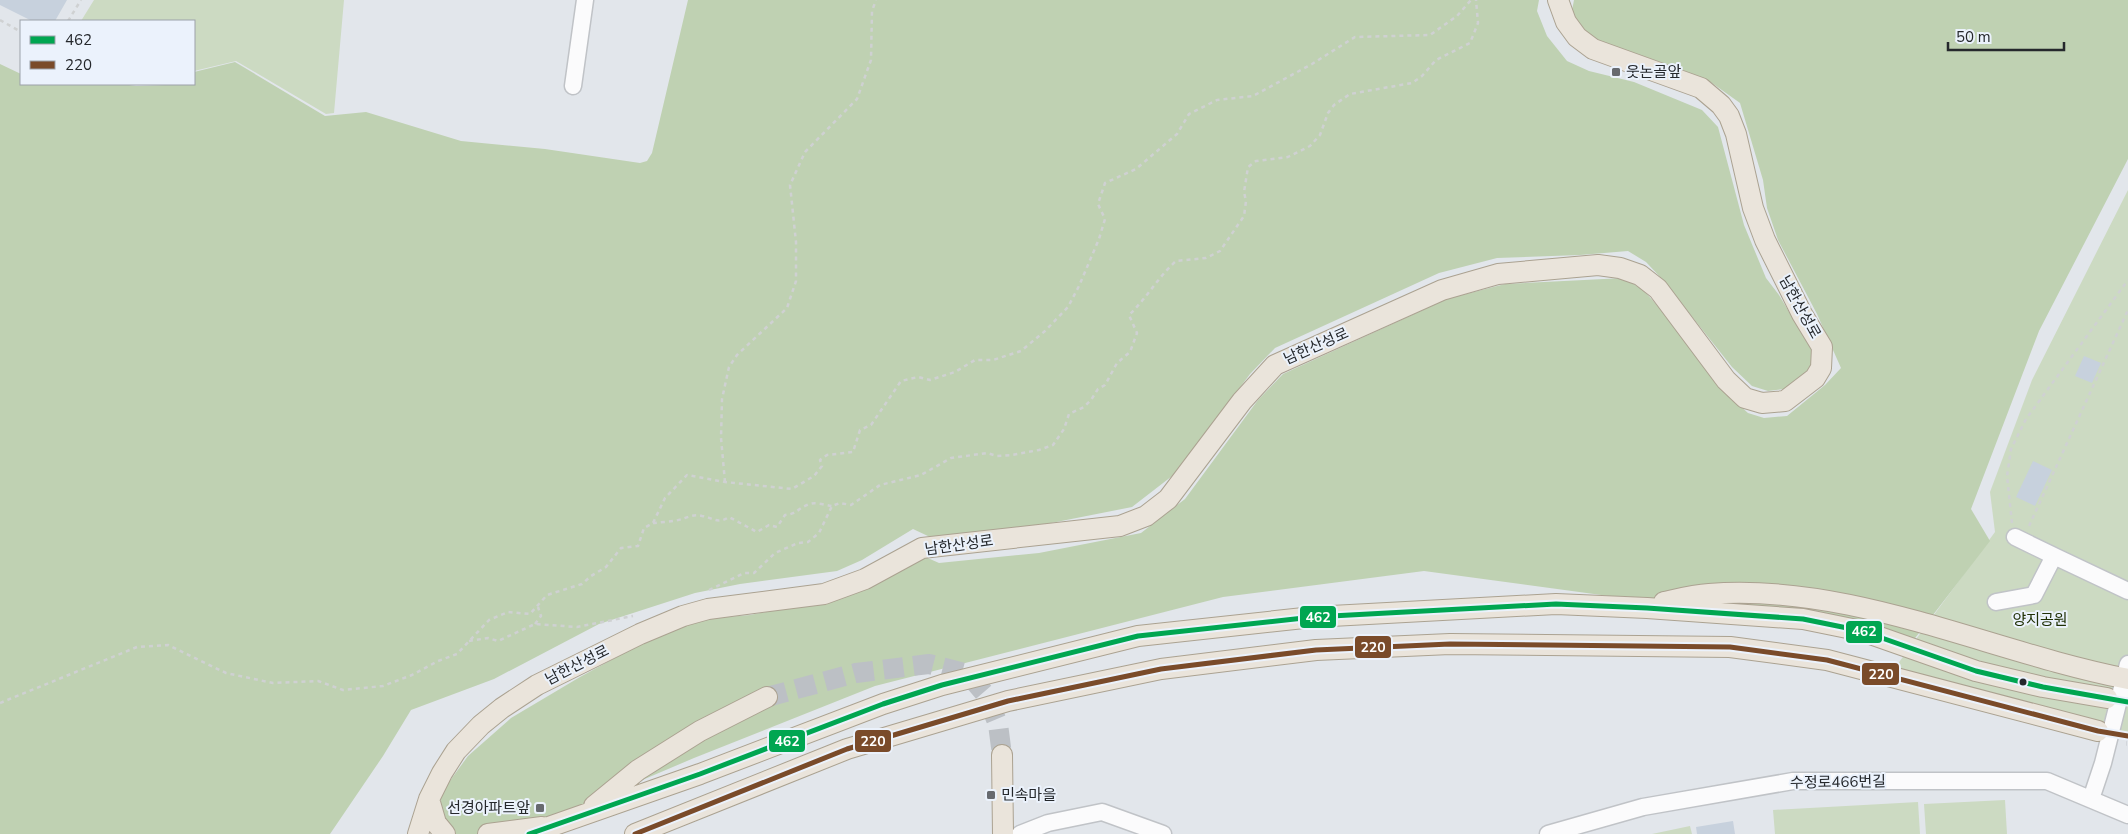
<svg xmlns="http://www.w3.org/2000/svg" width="2128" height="834" font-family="'Nunito Sans','Noto Sans KR',sans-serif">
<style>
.green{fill:#ccdac2}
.forest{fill:#bfd1b2}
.building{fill:#c7d1dd}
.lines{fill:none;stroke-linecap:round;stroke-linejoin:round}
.major-tunnel{stroke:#bcc0c5;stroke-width:20;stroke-dasharray:20 10;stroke-linecap:butt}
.minor-casing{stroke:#c0c3c7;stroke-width:19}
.major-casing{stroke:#aba291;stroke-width:22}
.path{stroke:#cfd1d2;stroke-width:2.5;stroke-dasharray:4 4;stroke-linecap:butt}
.minor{stroke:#fbfbfc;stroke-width:16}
.major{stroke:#eae4db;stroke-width:20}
.bus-1-casing{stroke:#ebf2fc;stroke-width:9}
.bus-2-casing{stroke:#ebf2fc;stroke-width:9}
.bus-1{stroke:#00a651;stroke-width:5}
.bus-2{stroke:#7a4b2a;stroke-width:5}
.poi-dot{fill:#676a6f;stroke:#ebf2fc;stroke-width:2}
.bus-dot{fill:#25282c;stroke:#ebf2fc;stroke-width:2}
.labels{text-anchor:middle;stroke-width:4;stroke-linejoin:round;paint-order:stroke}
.poi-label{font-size:15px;fill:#25282c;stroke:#ebf2fc;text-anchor:start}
.street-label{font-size:15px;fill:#25282c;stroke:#ebf2fc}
.park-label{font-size:15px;fill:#203105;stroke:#ebf2fc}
.line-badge{stroke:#ebf2fc;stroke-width:2}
.badge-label{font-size:14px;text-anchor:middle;font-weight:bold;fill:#fff}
</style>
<rect width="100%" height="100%" fill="#e2e6eb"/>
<path class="green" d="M94 0H344L334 113 326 114 236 61 194 71V21H81Z
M2128 190V740L1894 669 1995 532 1990 492 2032 380Z
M2005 800 2007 834H1926L1924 804Z
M1918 802 1920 834H1775L1773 810Z
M1690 826 1692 834H1652Z"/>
<path class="forest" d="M688 0H1539L1537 11 1547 36 1567 61 1589 71 1634 82 1702 110 1718 127 1744 225 1766 278 1779 295 1811 349 1813 367 1791 388 1768 391 1752 386 1732 367 1662 279 1646 262 1628 251 1580 255 1497 258 1439 273 1275 348 1250 374 1176 473 1132 507 1031 527 930 537 913 529 862 560 837 571 740 584 695 593 599 624 494 679 411 710 383 756 330 834H0V64L21 74V84H122L136 86 194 84V72L235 62 325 116 366 112 461 141 545 149 640 163 647 161 652 153Z
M1574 0H2128V159L2039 331 1971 509 1990 541 1909 646 1800 622 1424 571 1223 597 875 686 694 758 553 818 494 834H452L441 830V793L468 756 511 718 580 677 637 646 703 619 750 615 845 597 921 555 939 563 1039 553 1141 533 1185 499 1258 400 1283 374 1447 299 1505 284 1624 278 1643 290 1658 306 1728 395 1748 413 1764 418 1787 416 1825 385 1841 368 1817 314 1778 240 1767 208 1763 180 1740 103 1712 83 1680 69 1593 39 1571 16Z"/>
<path class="building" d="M0 0H67L55 21H32L0 5Z
M2084 356 2101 363 2092 383 2075 376Z
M2033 461 2052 470 2035 506 2016 497Z
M1733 821 1735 834H1697L1696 827Z"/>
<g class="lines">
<path class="major-tunnel" d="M767 697 856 673 929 664 968 674 986 695 998 724 1002 755
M2098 731 2128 736"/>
<defs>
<path id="minor" d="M573 86 585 0
M2015 537 2054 556
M1996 602 2034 595 2054 556 2128 591
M2091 799 2103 763 2128 664
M1020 834 1048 823 1102 812 1163 834
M1548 834 1643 807 1793 781H2047L2128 815"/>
<path id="major" d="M1664 602C1678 599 1694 595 1709 594 1853 583 1989 652 2128 679
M1002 755 1003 834
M429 799 436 823 445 834
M594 806 638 770 700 731 767 697
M418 834 429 799 442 773 456 751 481 725 502 708 537 685 640 634 683 616 708 609 824 594 865 579 922 548 1120 526 1146 516 1168 499 1242 401 1275 365 1442 290 1498 274 1598 265 1620 268 1640 275 1658 289 1726 380 1745 398 1762 403 1785 401 1815 378 1821 368 1822 347 1802 314 1765 240 1753 208 1736 134 1729 116 1721 105 1701 88 1593 49 1577 37 1566 22 1558 0
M488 834 542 827
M529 834 700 774 883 704 942 685 1138 636 1313 617 1556 604 1647 608 1803 619 1862 631 1976 671 2043 687 2107 698
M635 834 847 749 1008 701 1161 669 1316 650 1450 644 1730 647 1827 660 2098 731"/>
</defs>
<use href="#minor" class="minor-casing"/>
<use href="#major" class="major-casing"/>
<path class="path" d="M0 20 21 32
M68 21 81 0
M725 482 721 438 722 399 729 367 737 355 787 308 796 281V242L790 185 805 152 857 99 871 60 872 11 876 0
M653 523C662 522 673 522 682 519 688 517 694 514 702 516 712 517 717 525 729 517L757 532 769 525 777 527 785 515C797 514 797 509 807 505 814 501 824 505 832 506
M2012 523 2007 476 2011 449 2026 419 2128 280
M2029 526 2128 310
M709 590 744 573H754L775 553 798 543 808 542 819 533 832 506 840 503 851 505 880 485 921 475 951 458 987 453 997 456 1012 455 1039 450 1053 445 1064 429 1069 414 1084 407 1091 400 1098 389 1105 385 1117 363 1130 352 1137 333 1129 315C1147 298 1158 277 1176 261L1206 258 1220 251 1244 216 1246 201 1244 192 1248 167 1256 161 1288 157 1310 146 1320 135 1328 113 1334 105 1350 94 1412 83 1422 76 1436 60 1470 43 1478 23 1476 0
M535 624 541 616 538 607
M469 641 488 638 498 641 535 624 577 627 633 616
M0 703 137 647 168 645 226 673 273 683 318 681 343 690 383 686 412 675 438 661 457 654 489 620 508 612 530 614 547 595 582 584 591 576 606 567 621 548 638 546 644 528 653 523 665 498 687 475 725 482 792 489 814 476 822 466 820 460 827 455 853 452 860 430 871 425 901 381 918 377 930 380 955 372 975 360H993L1021 351 1045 331 1068 307 1079 286 1099 239 1105 219 1098 204 1105 183 1136 169 1177 134 1189 114 1217 100 1253 96 1312 64 1355 37 1430 35 1457 16 1471 0"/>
<use href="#minor" class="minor"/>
<use href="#major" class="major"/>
<defs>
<path id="bus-1" d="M529 834 700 774 883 704 942 685 1138 636 1313 617 1556 604 1647 608 1803 619 1862 631 1976 671 2043 687 2128 702"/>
<path id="bus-2" d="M635 834 847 749 1008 701 1161 669 1316 650 1450 644 1730 647 1827 660 2098 731 2128 736"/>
</defs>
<use href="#bus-1" class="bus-1-casing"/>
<use href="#bus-2" class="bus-2-casing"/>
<use href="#bus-1" class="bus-1"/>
<use href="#bus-2" class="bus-2"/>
</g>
<g class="poi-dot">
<rect x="1611" y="67" width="10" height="10" rx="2.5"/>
<rect x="986" y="790" width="10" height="10" rx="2.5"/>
<rect x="535" y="803" width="10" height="10" rx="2.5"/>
</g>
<circle class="bus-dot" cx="2023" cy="682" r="4.5"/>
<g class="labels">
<g class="poi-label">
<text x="1626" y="77">웃논골앞</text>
<text x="1001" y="800">민속마을</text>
<text x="530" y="813" text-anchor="end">선경아파트앞</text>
</g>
<g class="street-label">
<text transform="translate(1800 307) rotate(61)" y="5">남한산성로</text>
<text transform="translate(1316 346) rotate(-24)" y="5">남한산성로</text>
<text transform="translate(959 545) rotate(-8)" y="5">남한산성로</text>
<text transform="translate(577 665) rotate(-27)" y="5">남한산성로</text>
<text transform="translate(1838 782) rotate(-1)" y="5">수정로466번길</text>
</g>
<g class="park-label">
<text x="2040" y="625">양지공원</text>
</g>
</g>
<g class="line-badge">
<rect x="1299" y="605" width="38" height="24" rx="5" fill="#00a651"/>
<rect x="1845" y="620" width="38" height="24" rx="5" fill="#00a651"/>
<rect x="1354" y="635" width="38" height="24" rx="5" fill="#7a4b2a"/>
<rect x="1861" y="662" width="39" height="24" rx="5" fill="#7a4b2a"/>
<rect x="768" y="729" width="38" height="24" rx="5" fill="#00a651"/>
<rect x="854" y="729" width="38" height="24" rx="5" fill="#7a4b2a"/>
</g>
<g class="badge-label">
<text x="1318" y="622">462</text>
<text x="1864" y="636">462</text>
<text x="1373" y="652">220</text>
<text x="1881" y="679">220</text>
<text x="787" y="746">462</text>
<text x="873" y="746">220</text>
</g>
<rect x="20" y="20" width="175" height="65" fill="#ebf2fc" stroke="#9ca1a9"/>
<rect x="30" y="36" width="25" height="8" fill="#00a651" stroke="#9ca1a9"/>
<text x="65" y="45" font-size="15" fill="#25282c">462</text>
<rect x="30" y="61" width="25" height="8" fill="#7a4b2a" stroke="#9ca1a9"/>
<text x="65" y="70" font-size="15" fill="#25282c">220</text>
<path d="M1948 42v8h116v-8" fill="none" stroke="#25282c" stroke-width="2.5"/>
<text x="1956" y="42" font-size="15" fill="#25282c" stroke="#ebf2fc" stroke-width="4" paint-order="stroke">50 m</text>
</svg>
